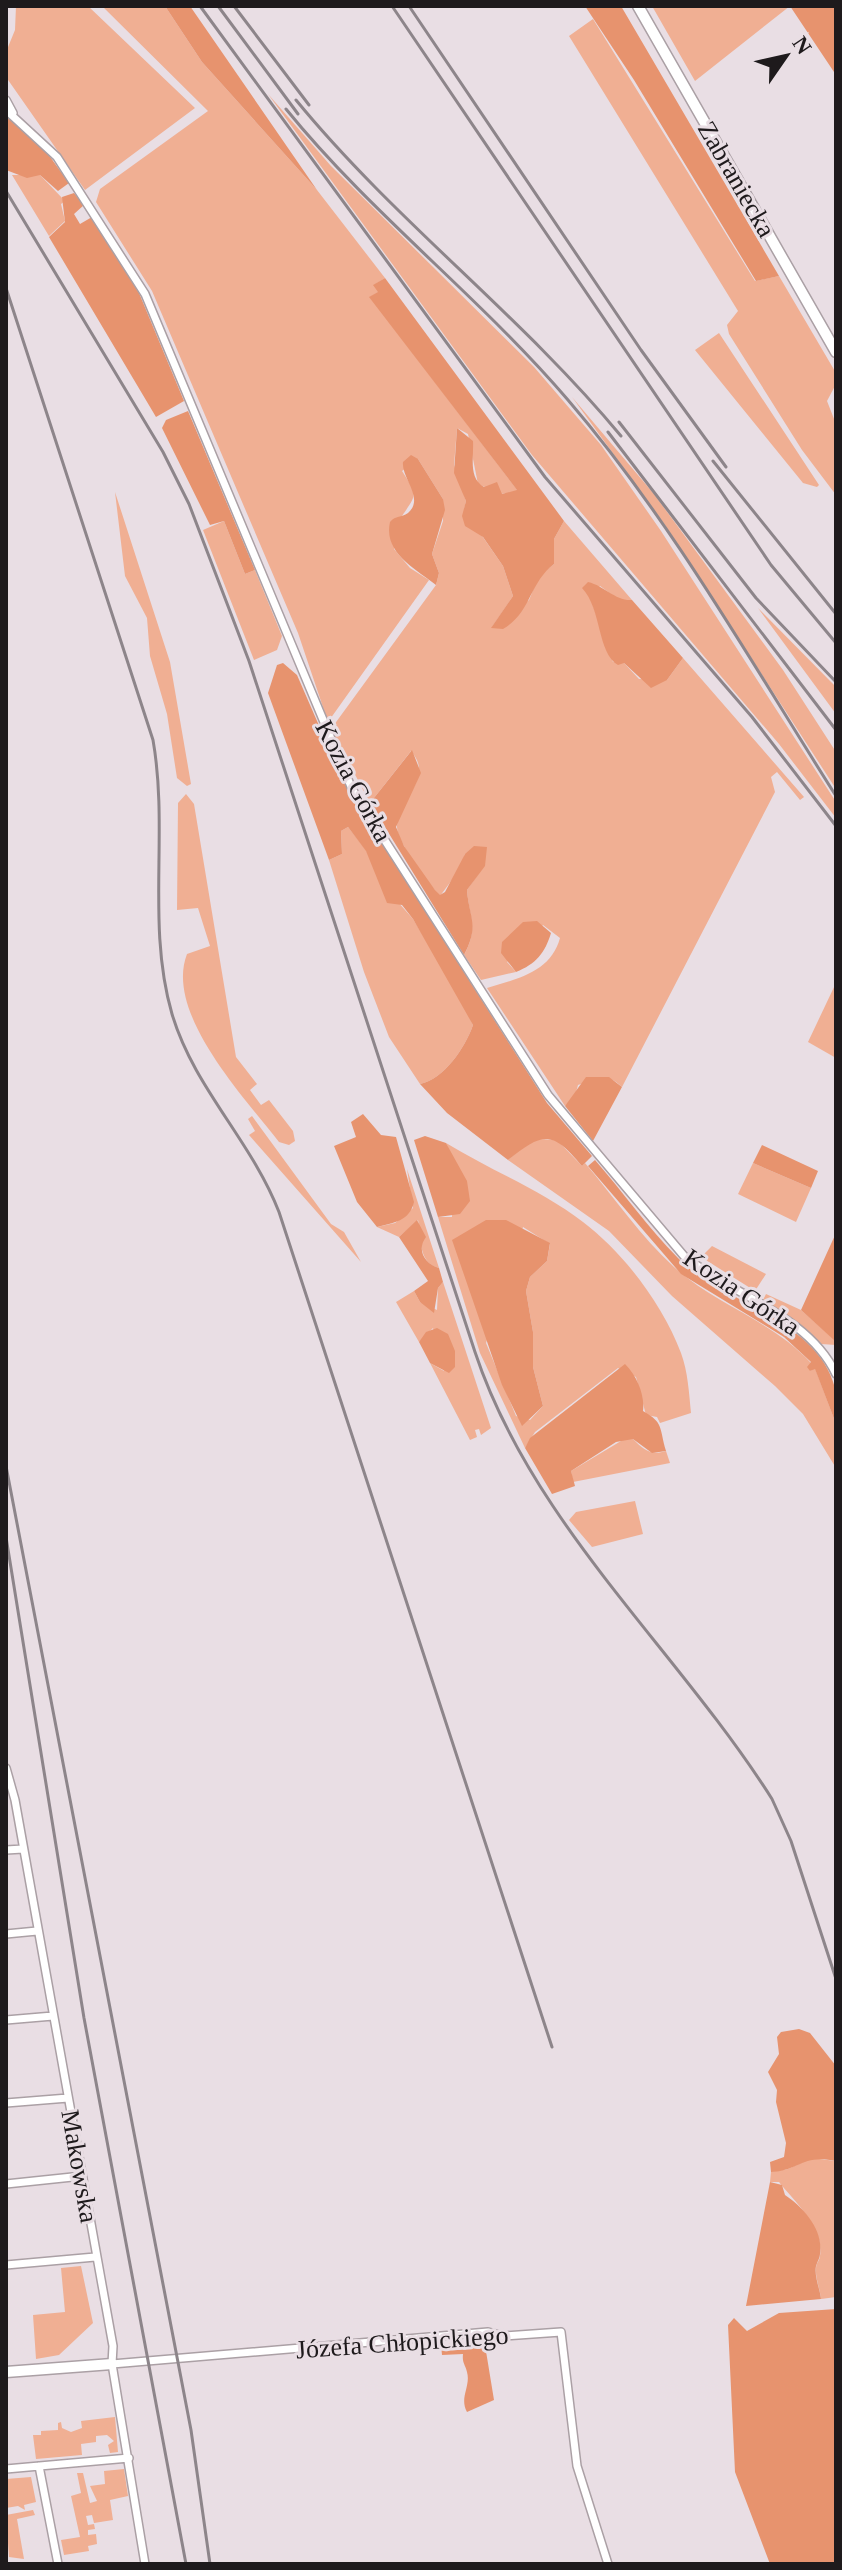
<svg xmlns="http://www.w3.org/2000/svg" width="842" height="2570" font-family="'Times New Roman',serif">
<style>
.green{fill:#f0af93;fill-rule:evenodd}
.forest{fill:#e7936e}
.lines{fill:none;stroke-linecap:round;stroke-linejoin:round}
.street-casing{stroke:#aba0a5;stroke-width:10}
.secondary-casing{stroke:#aba0a5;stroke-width:13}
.street{stroke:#fff;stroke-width:7}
.secondary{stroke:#fff;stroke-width:10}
.rail{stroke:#8d858a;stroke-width:3}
.labels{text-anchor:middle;stroke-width:6;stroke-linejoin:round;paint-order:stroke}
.street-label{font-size:26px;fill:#1e1a1c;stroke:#e9dee4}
</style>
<rect width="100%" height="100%" fill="#e9dee4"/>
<path class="green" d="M16 6H88L195 108 85 190 6 77V52L15 30Z
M102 6H165L202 62 317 190 385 278 374 285 379 292 370 297 518 491 501 494 478 484 468 434 457 428 454 465 466 501 464 510 503 566 513 596 492 627 529 600 539 576 554 564V539L564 521 632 600H619L600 586 590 597 613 662 624 663 639 679 667 680 683 658 804 797 800 800 777 772 771 777 775 792 622 1087C607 1072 596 1078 578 1085L575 1096 565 1106 487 988C517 979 551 972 560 938L543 925 507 962 516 972 481 980 464 955C479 927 469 918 467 890L479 873 465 854 460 869 440 896C429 884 396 841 397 826 398 797 435 779 411 751L370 803 331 729 436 585 439 573 432 554 443 521V499L418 459 402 471C418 496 417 494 402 516 397 524 397 540 394 549L410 568 429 580 328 722 298 633 152 291 96 202 100 189 208 111Z
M652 6H790L695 81Z
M593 19 755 281 779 276 836 373V384L827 401 836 424V495L802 450 729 334 727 325 738 311 569 36Z
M268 94 331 166 534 367 601 445 661 531 836 802V818L779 744 532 455Z
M12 175H40L65 201 61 204 65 221 49 236Z
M719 333 819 485 817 487 803 483 695 350Z
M572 397 654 494 783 670 836 752V789L665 525Z
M115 492 170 662 191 784 187 786 177 778 167 714 150 656 147 618 125 576Z
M224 521 245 574 255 570 282 636 277 650 254 660 203 530Z
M758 608 836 687V714Z
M186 794 194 804 236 1057 257 1084 250 1090 261 1105 269 1100 293 1131 295 1141 289 1145 279 1142C245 1098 164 1013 187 954L210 946 198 908 177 910 178 803Z
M348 827 366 850 382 884 413 919 461 998 473 1025C465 1048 444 1079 420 1084L389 1037 364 972 329 860 342 854 341 831Z
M835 985 836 986V1058L808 1042Z
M252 1116 331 1224 344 1232 361 1262 249 1135 255 1131 248 1119Z
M541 1139 557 1140 582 1166 585 1163C614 1197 641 1237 674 1267 716 1305 773 1321 811 1363L810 1371 815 1368 836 1424V1468L803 1414 775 1386 672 1296 609 1231 508 1160 527 1143Z
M446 1143C490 1170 541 1190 583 1222 624 1253 663 1305 681 1353 688 1372 689 1393 691 1413L660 1423 657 1417 646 1415 636 1377 618 1368 535 1432 525 1448 480 1353 438 1217H452V1156ZM523 1227 550 1244 547 1261 530 1277 526 1291 533 1332V1367L543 1406 530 1420 516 1416 486 1343Z
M753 1163 811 1188 796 1222 738 1194Z
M407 1169 439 1268C417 1262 422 1238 418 1220L399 1237 377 1227 395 1223 413 1208Z
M712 1246 766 1274 755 1291 701 1257Z
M443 1282 491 1428 481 1435 479 1429 475 1430 477 1437 470 1440 430 1363 444 1371 433 1328 419 1342 396 1302 414 1291 420 1302 437 1310 438 1288Z
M766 1294 801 1310 836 1341V1345L821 1344 763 1300Z
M626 1438 633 1439C644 1450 651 1456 666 1451L670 1463 573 1482 571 1471Z
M635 1501 643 1534 592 1547 569 1520 576 1512Z
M811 2158 836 2161V2297L821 2299C820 2289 815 2277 816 2268 816 2263 820 2260 820 2256 825 2228 793 2200 779 2182H770L771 2172 788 2169Z
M81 2266 93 2323 59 2355 36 2359 33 2315 65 2312 61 2268Z
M115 2417 118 2452 110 2453 108 2445 114 2441 107 2435 96 2436V2442L81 2444 82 2455 36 2459 33 2435H41V2431L58 2430V2423L61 2422 62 2428 71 2432 82 2428 81 2421Z
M124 2469 128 2496 110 2500 113 2520 94 2523 92 2515 86 2516 88 2525 94 2524 95 2529 88 2530V2535L96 2534 97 2544 88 2546 89 2551 64 2555 61 2540 80 2537 71 2496 81 2493 77 2473H83L90 2503 97 2501 90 2486 105 2484 104 2471Z
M31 2477 36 2502 24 2505 25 2510 18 2506 6 2508V2479Z
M33 2510 35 2515 17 2519 24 2559 9 2557 6 2515Z"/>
<path class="forest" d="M165 6H190L317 190 202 62Z
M585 6H621L779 276 756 281 634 80Z
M790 6H836V75Z
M6 115 48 154 69 183 58 191 40 175 27 178 6 170Z
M74 193 84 205 74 214 80 224 92 217 139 293 184 401 156 417 49 237 65 222 62 197Z
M385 278 564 521 554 539V564C529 583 531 613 503 629L491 628 513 596 503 566 483 537 465 526 462 516 466 501 454 473 457 428 473 441C474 457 468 478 484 487L497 482 502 494 517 490 369 297 378 292 373 285Z
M188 411 255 570 245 574 224 521 210 525 162 428 166 420Z
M411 455 418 459 443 499 445 510 432 554 439 573 436 585C416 569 383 553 390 522 396 515 401 518 408 513 425 498 401 478 403 462Z
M588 582C605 586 615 601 632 600L683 658 667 680 651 688 624 663 618 665C597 653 602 609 582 588Z
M283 663 297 675 344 783 547 1103 592 1156 582 1166C552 1130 543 1132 508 1160L447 1113 420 1084C444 1079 465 1048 473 1025L413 919 402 905 387 903 366 851 348 827 341 831 342 854 329 860 268 693 277 665Z
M412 750 421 773 396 827 404 846 435 890 440 895 445 892 465 854 474 846 487 847 485 866 467 890C469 918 480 925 464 955L370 803Z
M537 921 551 933C545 953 536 964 516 972L501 953 502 942 523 922Z
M586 1077H609L622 1087 593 1141 565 1106Z
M363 1114 381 1135 396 1137 414 1202C410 1221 393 1223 377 1227L357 1202 334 1146 356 1137 351 1122Z
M425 1136 446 1143 467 1181 470 1201 460 1214 438 1217 414 1140Z
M762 1145 818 1171 811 1188 753 1163Z
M595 1160C623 1192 648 1228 678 1258 723 1304 817 1318 835 1388 838 1399 836 1413 836 1424L815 1369 810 1371 807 1367 811 1362 784 1337 681 1274 588 1166Z
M417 1220 426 1237C416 1250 425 1264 439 1268L443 1282 438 1288 434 1313 420 1302 414 1291 428 1281 399 1237Z
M486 1220H506L550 1243 547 1261 530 1277 526 1291 533 1332V1367L543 1406 522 1426 502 1385 452 1240Z
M836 1233V1341H835L801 1310Z
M437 1328 448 1334 455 1351V1367L449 1373 430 1363 419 1342 426 1332Z
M625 1364C637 1376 645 1395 643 1411 664 1423 659 1427 666 1451L652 1453 633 1439 616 1442 571 1471 575 1486 552 1494 525 1448 530 1438Z
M799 2029 810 2033 836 2066V2161C802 2154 799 2171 771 2172L770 2162 784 2157 786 2143 776 2102 777 2090 768 2072 779 2054 777 2037 781 2032Z
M770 2182 782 2185 785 2195C803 2207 824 2230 820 2254 820 2258 817 2262 816 2266 814 2276 820 2289 821 2299L746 2306Z
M836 2309V2564H770L735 2472 728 2325 734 2318 747 2331 779 2313Z
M484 2339 494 2400 467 2412C459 2398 471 2386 467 2372 465 2364 462 2363 463 2354L442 2355 441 2345Z"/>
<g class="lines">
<defs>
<path id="street" d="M6 100 13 113
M6 110 57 157 145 294 352 789 548 1095 684 1256C732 1295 808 1315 836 1374
M6 1768 15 1800 113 2346 112 2364 145 2564
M6 1850 23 1849
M6 1934 37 1931
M6 2020 53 2016
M6 2103 68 2098
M6 2184 82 2176
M6 2265 95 2257
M112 2364 488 2332 503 2336 561 2332 577 2466 608 2564
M39 2466 58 2564
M6 2469 129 2458"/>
<path id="secondary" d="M638 6 836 352
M6 2372 112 2364"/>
</defs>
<use href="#street" class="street-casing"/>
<use href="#secondary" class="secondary-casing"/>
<use href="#street" class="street"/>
<use href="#secondary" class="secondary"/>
<path class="rail" d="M200 6 545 477 752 717 836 826
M218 6 298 114
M234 6 309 105
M392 6 771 565 836 643
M409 6 641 350 726 467
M296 100C395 221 522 316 621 436
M286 109C371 214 480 297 568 400 671 520 751 662 836 796
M6 191 163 452 189 504 249 661 475 1352C532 1524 677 1649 772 1799L791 1841 836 1979
M6 288 153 740C169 831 146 925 172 1014 194 1088 251 1140 279 1212L552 2047
M619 422 756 598 836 682
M608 432 836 730
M713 461 836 614
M6 1466 191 2430 210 2564
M6 1537 84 2018 186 2564"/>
</g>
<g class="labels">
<g class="street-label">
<text transform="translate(737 179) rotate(60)" y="9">Zabraniecka</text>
<text transform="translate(354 781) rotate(62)" y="9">Kozia Górka</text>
<text transform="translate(742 1292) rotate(34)" y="9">Kozia Górka</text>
<text transform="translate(80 2166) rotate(80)" y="9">Makowska</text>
<text transform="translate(402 2342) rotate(-4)" y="9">Józefa Chłopickiego</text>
</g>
</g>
<rect width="842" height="2570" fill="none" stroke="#1e1a1c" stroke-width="16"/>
<g transform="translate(786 56) rotate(56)" stroke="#e9dee4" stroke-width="6" paint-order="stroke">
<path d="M0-6L14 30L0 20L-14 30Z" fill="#1e1a1c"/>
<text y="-12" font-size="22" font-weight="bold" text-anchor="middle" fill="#1e1a1c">N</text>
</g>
</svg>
